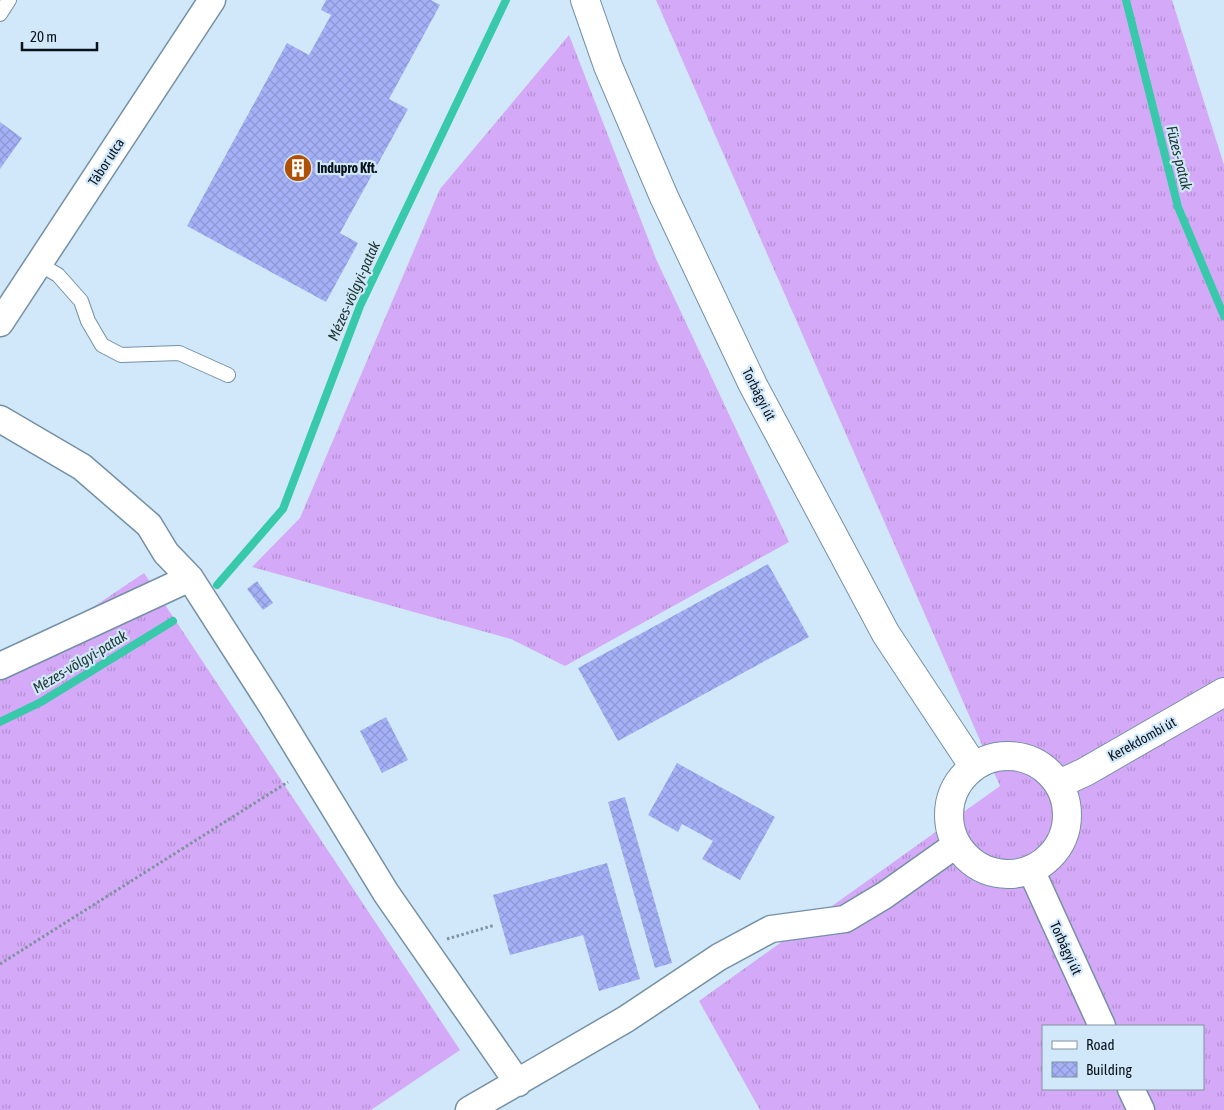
<svg xmlns="http://www.w3.org/2000/svg" width="1224" height="1110" font-family="'Asap Condensed',sans-serif">
<style>
.grass{fill:url(#grass-tufts);fill-rule:evenodd}
.lines{fill:none;stroke-linecap:round;stroke-linejoin:round}
.stream{stroke:#38c9ab;stroke-width:8}
.building{fill:url(#building-cross-hatch)}
.service-casing{stroke:#7590a4;stroke-width:16}
.minor-casing{stroke:#7590a4;stroke-width:29}
.tertiary-casing{stroke:#7590a4;stroke-width:30}
.path{stroke:#8092a0;stroke-width:3;stroke-dasharray:2.5 2.5;stroke-linecap:butt}
.service{stroke:#fff;stroke-width:14}
.minor{stroke:#fff;stroke-width:26}
.tertiary{stroke:#fff;stroke-width:28}
.labels{text-anchor:middle;stroke-width:4.5;stroke-linejoin:round;paint-order:stroke}
.street-label{font-size:14px;fill:#08121a;stroke:#d1e8fa}
.poi-label{font-size:14px;font-weight:bold;fill:#08121a;stroke:#d1e8fa;text-anchor:start}
.water-label{font-size:15px;font-style:italic;fill:#203832;stroke:#d1e8fa}
</style>
<defs>
<pattern id="grass-tufts" width="24" height="20" patternUnits="userSpaceOnUse" patternTransform="scale(1.25)"><rect width="24" height="20" fill="#d4a9f7"/><path d="M3 7l-1-3M5 7V3M7 7l1-3M15 17l-1-3M17 17v-4M19 17l1-3" fill="none" stroke="#b490d3"/></pattern>
<pattern id="building-cross-hatch" width="8" height="8" patternUnits="userSpaceOnUse" patternTransform="scale(1.25)"><rect width="8" height="8" fill="#a4b1f7"/><path d="M0 0l8 8M0 8l8-8" fill="none" stroke="#8c97d3"/></pattern>
</defs>
<rect width="100%" height="100%" fill="#d1e8fa"/>
<path class="grass" d="M656 0H1172L1224 165V1110H760L699 1001 1000 786ZM1043 1026H1203V1089H1043Z
M569 35 656 259 789 542 565 666 511 639 252 567 300 518 440 189Z
M144 573 460 1050 371 1110H0V653L71 622Z"/>
<g class="lines">
<path class="stream" d="M1126 0 1178 207 1224 316
M217 585 283 509 360 306 506 0
M0 722 41 702 173 621"/>
</g>
<path class="building" d="M326 0H431L440 5 389 99 408 109 340 233 358 243 326 302 187 226 287 43 309 55 331 15 321 10Z
M0 122 22 138 0 169Z
M768 564 809 637 618 741 578 668Z
M257 581 273 603 263 610 247 589Z
M386 717 408 760 382 773 360 731Z
M677 763 775 817 740 880 702 859 713 841 682 824 678 832 648 815Z
M625 797 672 963 655 968 608 802Z
M607 863 640 979 599 991 583 935 510 955 493 895Z"/>
<g class="lines">
<defs>
<path id="service" d="M0 14 9 0
M39 264 58 275 81 301 88 321 102 345 121 355 179 353 228 375"/>
<path id="minor" d="M0 323 212 0
M0 419 82 467 149 525 166 553 190 578 272 706 386 893 518 1083
M0 666 190 578
M1031 870 1102 1026
M1131 1089 1141 1110
M469 1110 626 1019 719 957 771 929 845 919 885 895 957 844"/>
<path id="tertiary" d="M585 0 608 66 664 197 753 385 886 634 974 767
M949 815a59 59 0 1 1 118 0a59 59 0 1 1-118 0Z
M1059 784 1085 772 1224 692"/>
</defs>
<use href="#service" class="service-casing"/>
<use href="#minor" class="minor-casing"/>
<use href="#tertiary" class="tertiary-casing"/>
<path class="path" d="M447 939 495 925
M0 964 288 782"/>
<use href="#service" class="service"/>
<use href="#minor" class="minor"/>
<use href="#tertiary" class="tertiary"/>
</g>
<defs>
<symbol id="building-disc" viewBox="-11 -11 22 22"><circle r="9.5" fill="#b05005" stroke="#d1e8fa"/><path d="M-4-6H4V6H1V3H-1V6H-4ZM-2.5-4.3h1.7v1.8h-1.7ZM.8-4.3h1.7v1.8H.8ZM-2.5-1h1.7V.8h-1.7ZM.8-1h1.7V.8H.8Z" fill="#fff"/></symbol>
</defs>
<g fill-rule="evenodd">
<use href="#building-disc" x="282" y="152" width="32" height="32"/>
</g>
<g class="labels">
<g class="street-label">
<text transform="translate(106 162) rotate(-57)" y="5">Tábor utca</text>
<text transform="translate(759 394) rotate(63)" y="5">Torbágyi út</text>
<text transform="translate(1142 739) rotate(-29)" y="5">Kerekdombi út</text>
<text transform="translate(1066 948) rotate(65)" y="5">Torbágyi út</text>
</g>
<g class="poi-label">
<text x="317" y="173">Indupro Kft.</text>
</g>
<g class="water-label">
<text transform="translate(1179 158) rotate(76)" y="5">Füzes-patak</text>
<text transform="translate(354 291) rotate(-66)" y="5">Mézes-völgyi-patak</text>
<text transform="translate(80 662) rotate(-31)" y="5">Mézes-völgyi-patak</text>
</g>
</g>
<rect x="1042" y="1025" width="162" height="65" fill="#d1e8fa" stroke="#8192a0"/>
<rect x="1052" y="1041" width="25" height="8" fill="#ffffff" stroke="#8192a0"/>
<text x="1086" y="1050" font-size="15" fill="#08121a">Road</text>
<rect x="1052" y="1062" width="25" height="15" fill="url(#building-cross-hatch)" stroke="#8192a0"/>
<text x="1086" y="1075" font-size="15" fill="#08121a">Building</text>
<path d="M22 42v8h75v-8" fill="none" stroke="#08121a" stroke-width="2.5"/>
<text x="30" y="42" font-size="15" fill="#08121a" stroke="#d1e8fa" stroke-width="4" paint-order="stroke">20 m</text>
</svg>
